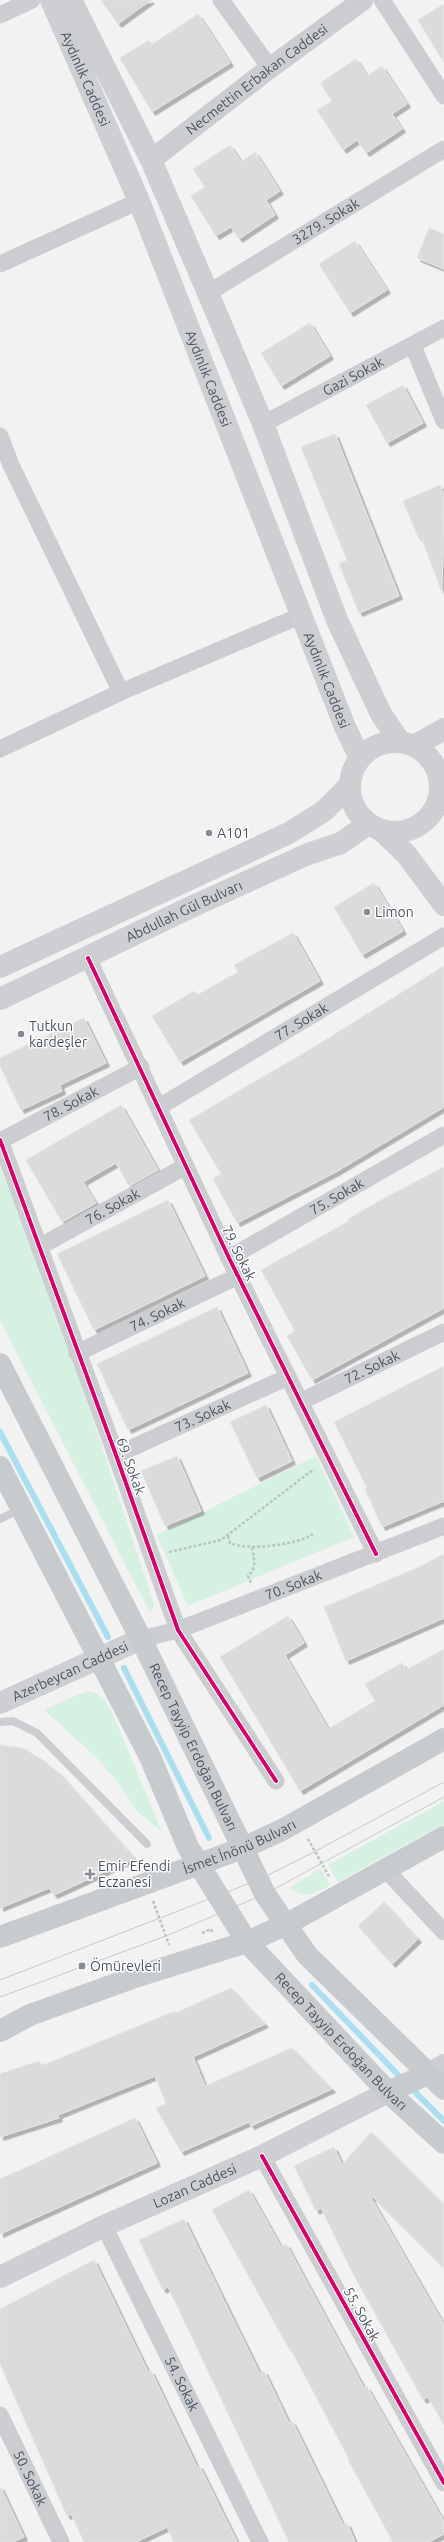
<svg xmlns="http://www.w3.org/2000/svg" width="444" height="2542" font-family="Ubuntu,sans-serif">
<style>
.green{fill:#d6f1e2}
.lines{fill:none;stroke-linecap:round;stroke-linejoin:round}
.stream{stroke:#aadef0;stroke-width:6}
.building{fill:#dbdbdc;stroke:#e3e4e5;filter:url(#shadow)}
.path{stroke:#b9c5c2;stroke-width:2.5;stroke-dasharray:3 2;stroke-linecap:butt}
.service{stroke:#cbcdd0;stroke-width:8}
.minor{stroke:#cbcdd0;stroke-width:17}
.tertiary{stroke:#cbcdd0;stroke-width:21}
.secondary{stroke:#cdcfd2;stroke-width:22}
.primary{stroke:#c8cbce;stroke-width:22}
.tram{stroke:#c7c8ca;stroke-width:1}
.cycleway-casing{stroke:#fff;stroke-width:6}
.cycleway{stroke:#d6006c;stroke-width:4}
.poi-dot{fill:#848b92;stroke:#fff;stroke-width:1.5}
.labels{text-anchor:middle;stroke-width:3;stroke-linejoin:round;paint-order:stroke}
.street-label{font-size:14px;fill:#48535f;stroke:#fff}
.poi-label{font-size:14px;fill:#48535f;stroke:#fff;text-anchor:start}
</style>
<defs>
<filter id="shadow"><feDropShadow dx="3.5" dy="3.5" stdDeviation="0" flood-color="#0004"/></filter>
</defs>
<rect width="100%" height="100%" fill="#f2f2f2"/>
<path class="green" d="M0 1168C60 1310 105 1458 154 1604L152 1612 148 1609 0 1320Z
M316 1456 354 1537 188 1606 157 1535Z
M90 1691C102 1694 106 1701 112 1712L162 1832 137 1811 116 1780 96 1757 44 1710 77 1695Z
M444 1801V1824L338 1882 328 1865Z
M321 1868 330 1885C317 1893 304 1900 290 1888Z"/>
<g class="lines">
<path class="stream" d="M0 1432 108 1637
M124 1668 209 1838
M312 1985 404 2081
M410 2087 444 2121"/>
</g>
<path class="building" d="M101 0H151L118 24Z
M444 4V63L418 20Z
M198 14 230 63 152 112 120 58 149 40 151 45Z
M356 59 367 76 382 66 407 104 392 114 402 129 366 153 357 140 343 150 317 110 332 101 320 83Z
M230 145 241 162 255 152 280 191 266 200 275 215 239 239 231 227 216 236 191 196 205 187 193 169Z
M429 228 444 234V269L417 258Z
M355 241 387 290 350 313 319 264Z
M310 323 330 356 281 386 261 353Z
M403 385 423 423 387 443 366 405Z
M335 434 399 596 359 613 339 564 347 560 301 447Z
M440 485 444 494 442 593 421 536 418 537 403 501Z
M374 883 403 931 362 955 334 907Z
M293 933 320 981 180 1062 152 1016 194 991 197 995 238 972 234 965Z
M444 966V1107L336 1172 237 1223 213 1179 221 1174 189 1120 314 1047Z
M84 1018 106 1063 60 1085 62 1091 21 1110 0 1066V1058Z
M121 1105 158 1170 129 1186 116 1163 83 1182 96 1203 62 1222 26 1160Z
M444 1167V1308L312 1380 287 1336 295 1331 261 1270 349 1221 348 1219 381 1200Z
M168 1200 205 1276 94 1330 57 1254Z
M217 1307 248 1373 128 1430 97 1364Z
M444 1366V1501L382 1527 365 1489 367 1488 334 1422Z
M266 1405 292 1461 257 1478 230 1422Z
M177 1456 201 1511 165 1526 141 1471Z
M444 1554V1618L346 1661 324 1607 419 1567Z
M288 1616 304 1643 285 1655 328 1729 375 1701 365 1684 402 1663 406 1670 444 1649V1705L300 1791 220 1657Z
M0 1745 23 1748 43 1760 61 1775 134 1858 54 1895 49 1888 0 1908Z
M384 1902 418 1939 392 1964 358 1926Z
M231 1988 265 2024 193 2057 205 2086 292 2048 332 2089 251 2126 249 2122 181 2152 156 2108 166 2104 155 2076 58 2115 59 2118 0 2137V2074L39 2061 41 2066 175 2011V2013Z
M135 2118 157 2163 0 2234V2179Z
M371 2132 444 2205V2268L373 2197 371 2198 444 2325V2425L428 2397 423 2400 354 2276 321 2208 316 2211 294 2166 334 2147 342 2165Z
M249 2190 281 2247 286 2244 364 2388 367 2387 444 2522V2534L429 2542H393L348 2460 349 2459 290 2348 289 2349 212 2210Z
M184 2219 260 2374 264 2371 289 2423 292 2421 343 2525 347 2523 355 2542H289L168 2287 163 2290 139 2240Z
M94 2260 148 2372 151 2371 197 2467 199 2465 237 2542H174L167 2527 136 2542H84L71 2514 67 2516 0 2364V2309Z
M0 2486 24 2537 13 2542H0Z"/>
<g class="lines">
<path class="path" d="M228 1536 230 1543C247 1551 298 1545 313 1534
M169 1552 221 1540 314 1469
M251 1583 248 1576C257 1568 254 1558 252 1547
M308 1839 330 1878
M153 1901 169 1945
M202 1933 211 1929 212 1932"/>
<path class="service" d="M0 1519 21 1509
M0 1722 13 1721 37 1733 147 1844"/>
<g class="minor">
<path d="M221 0 270 68"/>
<path d="M382 0 444 96"/>
<path d="M0 15 32 0"/>
<path d="M0 264 139 201"/>
<path id="s1" d="M208 293 444 149"/>
<path d="M413 346 444 421"/>
<path id="s2" d="M263 424 444 328"/>
<path d="M0 436 11 465 121 692"/>
<path d="M0 749 121 692 302 615"/>
<path d="M88 958 229 1258 376 1554"/>
<path id="s3" d="M159 1107 444 936"/>
<path d="M0 1140 116 1455 178 1630 276 1781"/>
<path id="s4" d="M0 1141 141 1067"/>
<path id="s5" d="M39 1247 186 1166"/>
<path id="s6" d="M229 1258 444 1135"/>
<path id="s7" d="M77 1353 238 1276"/>
<path id="s8" d="M300 1402 444 1332"/>
<path id="s9" d="M116 1455 288 1377"/>
<path id="s10" d="M141 1639 178 1630 444 1526"/>
<path d="M385 1869 444 1932"/>
<path d="M262 2156 444 2483"/>
<path id="s11" d="M104 2226 260 2542"/>
<path id="s12" d="M0 2415 61 2542"/>
</g>
<path class="tertiary" id="s13" d="M151 160 270 68 363 0"/>
<g class="secondary">
<path id="s14" d="M51 0 139 201 345 727 360 758"/>
<path d="M71 0 151 160 208 293 263 424 337 620 381 714 400 742"/>
<circle cx="395" cy="787" r="45"/>
<path d="M414 746 444 729"/>
<path d="M382 831 406 854 444 905"/>
<path d="M0 967 289 833 324 811 349 786"/>
<path id="s15" d="M0 999 189 908 308 854 341 843 368 824"/>
<path id="s16" d="M0 1703 141 1639"/>
<path d="M428 2074 444 2065"/>
<path id="s17" d="M0 2277 104 2226 262 2156 388 2092"/>
</g>
<g class="primary">
<path id="s18" d="M0 1364 141 1639 265 1894 307 1955 444 2089"/>
<path id="s19" d="M0 1467 150 1757 188 1847 247 1942 388 2092 444 2143"/>
<path id="s20" d="M0 1937 243 1848 282 1830 444 1739"/>
<path d="M0 2031 30 2015 138 1976 247 1942 287 1924 444 1837"/>
<path d="M388 2092 428 2074"/>
</g>
<path class="tram" d="M0 1980 258 1880 314 1852 444 1782
M0 1997 166 1936 265 1894 444 1797"/>
<defs>
<path id="cycleway" d="M88 958 229 1258 376 1554
M0 1140 116 1455 178 1630 276 1781
M262 2156 444 2483"/>
</defs>
<use href="#cycleway" class="cycleway-casing"/>
<use href="#cycleway" class="cycleway"/>
</g>
<g class="poi-dot">
<circle cx="209" cy="833" r="4"/>
<circle cx="367" cy="912" r="4"/>
<circle cx="21" cy="1034" r="4"/>
<path d="M88 1868h4v4h4v4h-4v4h-4v-4h-4v-4h4z"/>
<rect x="78" y="1962" width="8" height="8" rx="2"/>
</g>
<g class="labels">
<g class="street-label">
<text dy="5" stroke="none"><textPath href="#s14" startOffset="86">Aydınlık Caddesi</textPath></text>
<text dy="5" stroke="none"><textPath href="#s13" startOffset="133">Necmettin Erbakan Caddesi</textPath></text>
<text dy="5" stroke="none"><textPath href="#s1" startOffset="138">3279. Sokak</textPath></text>
<text dy="5" stroke="none"><textPath href="#s2" startOffset="102">Gazi Sokak</textPath></text>
<text dy="5" stroke="none"><textPath href="#s14" startOffset="410">Aydınlık Caddesi</textPath></text>
<text dy="5" stroke="none"><textPath href="#s14" startOffset="734">Aydınlık Caddesi</textPath></text>
<text dy="5" stroke="none"><textPath href="#s15" startOffset="204">Abdullah Gül Bulvarı</textPath></text>
<text dy="5" stroke="none"><textPath href="#s3" startOffset="166">77. Sokak</textPath></text>
<text dy="5" stroke="none"><textPath href="#s4" startOffset="80">78. Sokak</textPath></text>
<text dy="5" stroke="none"><textPath href="#s6" startOffset="124">75. Sokak</textPath></text>
<text dy="5" stroke="none"><textPath href="#s5" startOffset="84">76. Sokak</textPath></text>
<text transform="translate(239 1253) rotate(64)" y="5">79. Sokak</text>
<text dy="5" stroke="none"><textPath href="#s7" startOffset="89">74. Sokak</textPath></text>
<text dy="5" stroke="none"><textPath href="#s8" startOffset="80">72. Sokak</textPath></text>
<text dy="5" stroke="none"><textPath href="#s9" startOffset="95">73. Sokak</textPath></text>
<text transform="translate(131 1466) rotate(70)" y="5">69. Sokak</text>
<text dy="5" stroke="none"><textPath href="#s10" startOffset="162">70. Sokak</textPath></text>
<text dy="5" stroke="none"><textPath href="#s16" startOffset="77">Azerbeycan Caddesi</textPath></text>
<text dy="5" stroke="none"><textPath href="#s18" startOffset="429">Recep Tayyip Erdoğan Bulvarı</textPath></text>
<text dy="5" stroke="none"><textPath href="#s20" startOffset="256">İsmet İnönü Bulvarı</textPath></text>
<text dy="5" stroke="none"><textPath href="#s19" startOffset="673">Recep Tayyip Erdoğan Bulvarı</textPath></text>
<text dy="5" stroke="none"><textPath href="#s17" startOffset="215">Lozan Caddesi</textPath></text>
<text transform="translate(362 2314) rotate(61)" y="5">55. Sokak</text>
<text dy="5" stroke="none"><textPath href="#s11" startOffset="176">54. Sokak</textPath></text>
<text dy="5" stroke="none"><textPath href="#s12" startOffset="70">50. Sokak</textPath></text>
</g>
<g class="poi-label">
<text x="217" y="838">A101</text>
<text x="375" y="917">Limon</text>
<text x="29" y="1031">Tutkun<tspan x="29" dy="16">kardeşler</tspan></text>
<text x="98" y="1871">Emir Efendi<tspan x="98" dy="16">Eczanesi</tspan></text>
<text x="90" y="1971">Ömürevleri</text>
</g>
</g>
</svg>
